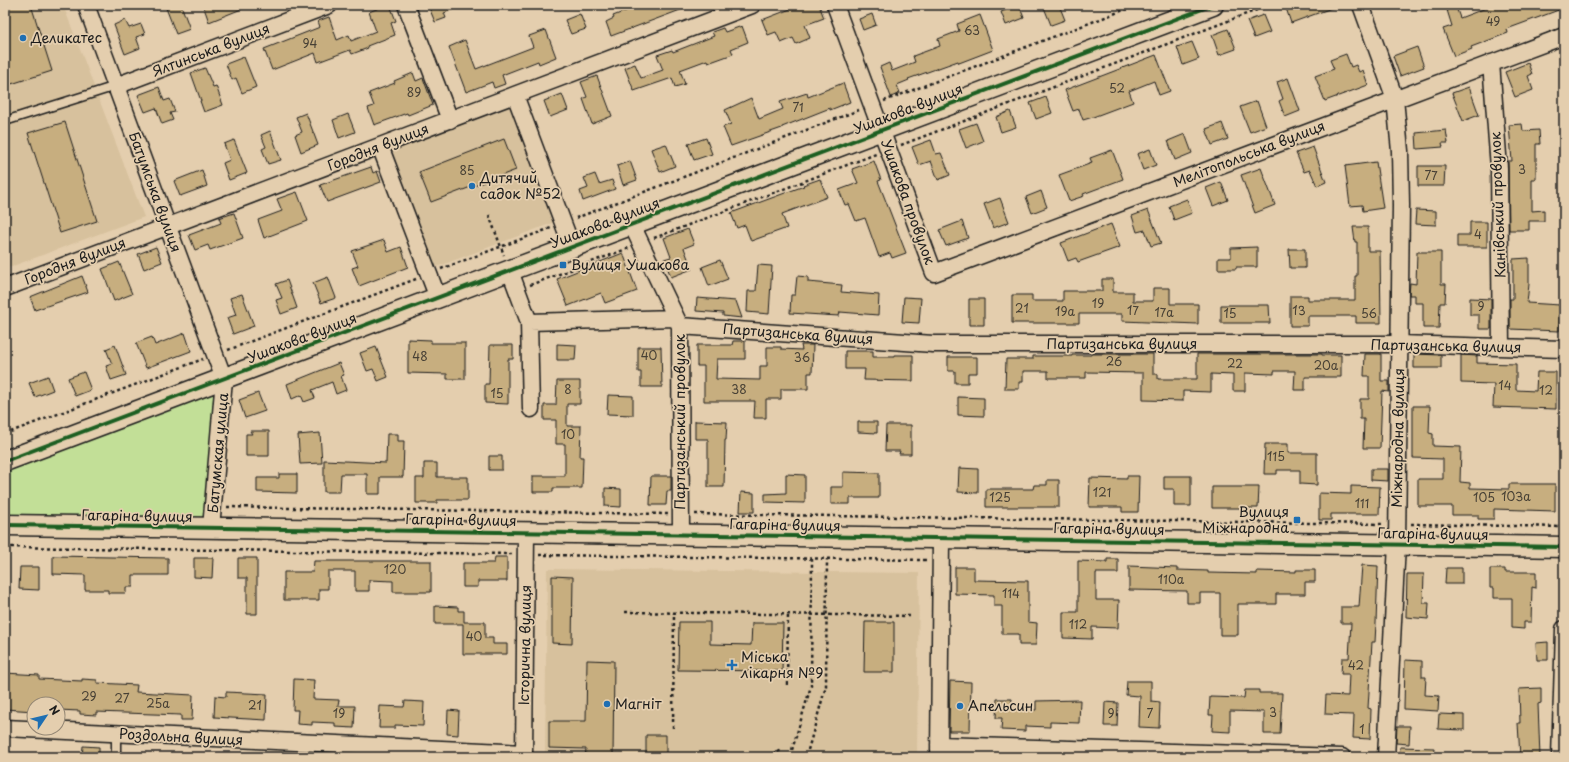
<svg xmlns="http://www.w3.org/2000/svg" width="1569" height="762" font-family="'Playpen Sans',sans-serif">
<style>
.built{fill:#d7c19d}
.green{fill:#c2df97;stroke:#6f7e5a}
.building{fill:#c7ae7f;stroke:#1c1c1c}
.lines{fill:none;stroke-linecap:round;stroke-linejoin:round}
.service-casing{stroke:#1c1c1c;stroke-width:11}
.minor-casing{stroke:#1c1c1c;stroke-width:19}
.tertiary-casing{stroke:#1c1c1c;stroke-width:23}
.path{stroke:#1c1c1c;stroke-width:2.5;stroke-dasharray:3 3;stroke-linecap:butt}
.service{stroke:#e4ceae;stroke-width:8}
.minor{stroke:#e4ceae;stroke-width:16}
.tertiary{stroke:#e4ceae;stroke-width:20}
.cycleway-casing{stroke:#e4ceae;stroke-width:6}
.cycleway{stroke:#1b5e20;stroke-width:4}
.poi-dot{fill:#1f6fb2;stroke:#e4ceae;stroke-width:1.5}
.labels{text-anchor:middle;stroke-width:3.5;stroke-linejoin:round;paint-order:stroke}
.number-label{font-size:12px;fill:#474035}
.poi-label{font-size:14px;fill:#1c1c1c;stroke:#e4ceae;text-anchor:start}
.street-label{font-size:14px;fill:#1c1c1c;stroke:#e4ceae}
</style>
<rect width="100%" height="100%" fill="#e4ceae"/>
<filter id="ink" filterUnits="userSpaceOnUse"><feTurbulence type="fractalNoise" baseFrequency=".025" numOctaves="2"/><feDisplacementMap in="SourceGraphic" scale="8" xChannelSelector="R" yChannelSelector="G"/><feConvolveMatrix kernelMatrix="1 2 1 2 8 2 1 2 1" color-interpolation-filters="sRGB"/></filter>
<g filter="url(#ink)">
<path class="built" d="M5 5H63L144 217 5 269Z
M510 104 555 222 434 268 389 150Z
M547 569 919 573 917 757H545Z"/>
<path class="green" d="M214 392 204 519 5 518V470Z"/>
<path class="building" d="M5 5H31L52 71 5 86Z
M173 5H181L190 29 176 34 166 8Z
M203 5H249V6L209 22Z
M386 5H390L396 21 391 23 395 35 367 46 368 48 352 54 350 50 318 62 315 53 272 70 264 49 320 27 318 21 329 17 337 40 349 35 351 41 376 31 369 12Z
M428 5H464L444 13 446 18 435 22Z
M641 5H691V6L611 36 606 22 614 18 613 16Z
M792 5H819L824 18 805 25 810 38 796 44 793 38 781 43 776 32 768 35 762 20 793 8Z
M1019 5 1024 18 1006 25 1001 12Z
M1043 5H1059L1065 20 1051 25Z
M1294 5H1337V6L1291 23 1286 8Z
M1494 5H1564V8L1507 29 1508 33 1471 47 1472 49 1454 56 1443 29 1452 26 1447 10 1456 7 1460 18Z
M580 14 586 29 571 34 565 20Z
M872 14 876 25 863 30 859 19Z
M980 15 993 50 959 63 958 61 908 79 909 80 897 85 900 93 891 97 880 67 889 63 892 71 915 62 913 56 940 46 938 39 959 31 957 24Z
M1263 15 1270 32 1254 38 1247 21Z
M125 20 129 28 141 24 145 34 136 37 140 48 125 54 114 25Z
M742 26 748 42 731 49 733 54 708 63 707 60 680 70 685 84 675 87 672 78 634 91 625 68 635 64 641 78 663 70 657 55 672 50 673 52 714 36 712 32 723 28 725 32Z
M1228 29 1236 49 1219 55 1212 35Z
M546 30 556 57 539 64 538 61 502 75 505 84 494 88 492 82 466 92 449 47 465 40 476 69 533 47 529 36Z
M1192 42 1199 59 1183 65 1177 47Z
M1417 47 1424 67 1400 76 1393 56Z
M1346 54 1351 67 1356 65 1359 72 1363 70 1368 85 1325 101 1315 76 1334 69 1330 60Z
M1156 55 1170 91 1159 95 1154 81 1129 91 1133 102 1093 117 1083 120 1079 109 1073 111 1065 90Z
M244 57 256 87 242 93 236 78 232 80 226 64Z
M1528 63 1532 74 1528 76 1533 90 1515 97 1505 72Z
M205 68 213 87 216 86 223 105 204 112 200 101H201L191 73Z
M413 73 416 81 423 78 433 105 408 115 407 113 374 125 368 108 374 106 369 93 395 83 394 81Z
M597 76 612 116 592 124 583 99 587 97 581 82Z
M1288 78 1300 111 1285 117 1279 101 1283 99 1277 82Z
M843 83 850 102 830 110V108L782 127V128L731 146 723 127 731 124 725 110 751 98 759 119 783 109 780 102 807 93 808 97Z
M159 87 164 101 170 99 175 112 170 113 173 120 162 124 156 108 145 112 138 95Z
M1469 87 1479 115 1463 121 1452 93Z
M562 94 568 110 550 117 544 101Z
M1046 97 1052 113 1036 119 1030 103Z
M1257 101 1266 126 1250 132 1240 107Z
M1010 111 1016 127 1001 132 996 117Z
M306 113 318 145 301 152 295 135 302 132 296 117Z
M348 114 355 132 339 138 333 120Z
M65 122 97 221 60 233 28 133Z
M976 123 983 141 966 148 959 129Z
M1222 123 1228 139 1212 145 1206 129Z
M1522 124 1523 131 1539 130 1540 144H1536V179H1532V211L1544 210V221H1529V230H1509L1508 161H1512L1509 125Z
M1446 130 1448 143H1442L1443 147 1417 149 1416 133Z
M270 131 281 160 268 164 262 149 266 147 261 135Z
M1185 134 1192 153 1175 160 1168 141Z
M706 138 712 154 694 160 688 144Z
M504 139 516 170 431 202 419 172Z
M234 140 247 173 229 180 223 163 230 160 224 144Z
M931 140 936 154 941 153 950 175 938 180 931 161 919 165 912 147Z
M666 144 675 166 660 172 651 149Z
M1313 147 1326 182 1317 186 1310 170 1304 172 1296 153Z
M1150 149 1156 165 1143 170 1137 154Z
M1112 150 1123 179 1083 194 1084 196 1069 201 1059 175 1092 163 1090 158Z
M630 161 637 180 623 185 617 166Z
M874 161 881 180 878 181 906 253 892 258 890 253 879 257 865 218 856 221 849 204 845 205 839 190 858 183 852 169Z
M1376 162 1383 208 1363 211 1362 205 1350 206 1345 166Z
M1418 166H1445L1444 186H1418Z
M371 167 373 173 377 171 381 182 327 202 320 185Z
M1261 168 1275 205 1255 213 1241 175Z
M202 170 207 186 180 196 174 181Z
M595 174 599 184 612 180 615 189 583 201 580 191 588 188 584 178Z
M820 179 827 197 782 214 787 228 751 241 745 225 737 228 731 213 804 186 803 185Z
M1221 182 1228 200 1213 206 1206 188Z
M1041 191 1047 207 1032 213 1026 197Z
M297 192 308 221 264 238 258 220 282 211 277 199Z
M1000 198 1009 222 993 228 984 204Z
M1187 199 1192 213 1174 220 1169 206Z
M1148 210 1161 243 1151 246 1145 230 1137 232 1132 216Z
M1416 210 1436 211V225L1415 224Z
M234 213 243 238 210 250 208 245 195 250 189 235 221 223 219 218Z
M962 221 968 238 946 246 939 230Z
M1470 222H1487V247H1457V235H1470Z
M1111 224 1120 247 1078 262 1076 258 1068 261 1061 243Z
M1353 227H1368V251H1380L1381 323H1356V316H1308V326H1290V296H1308V300H1355V276H1357V242H1355Z
M688 229 694 244 684 248 692 269 671 277 664 259 671 257 664 238Z
M384 240 388 252 401 247 408 267 359 286 352 268 358 266 352 251Z
M156 247 162 262 144 269 138 254Z
M1257 247V267H1236V269H1218V258H1231V248Z
M1289 249H1305V268H1290Z
M1417 252H1441V284H1446L1445 303H1440L1439 328H1423V303H1415V295H1409L1410 283 1416 284Z
M623 253 637 291 605 303 601 293 568 306 557 279Z
M1529 258V284L1527 303 1560 305 1559 331 1510 329V299H1513V259Z
M720 260 728 279 709 286 702 267Z
M119 262 132 294 114 301 102 269Z
M758 265 772 266 769 314 747 312 748 291H756Z
M82 276 88 292 35 310 30 297Z
M797 276 808 277V282L842 285 841 292 879 295 878 315 840 312 839 316 790 313 791 295H795Z
M328 277 336 298 321 303 313 283Z
M1102 279H1113V292H1133V301H1153V288H1170V304H1198V324L1122 321V314H1079V323H1012V295H1032V301H1063V291H1102Z
M287 280 297 308 281 314 276 300 282 298 276 284Z
M242 294 254 326 233 334 227 318 236 315 230 298Z
M904 297 921 298 919 323 902 322Z
M697 298 736 301 742 318 723 316V313L696 311Z
M1470 298 1491 299V329H1479V315H1470Z
M969 299H984V325H969Z
M1221 305H1269L1270 323H1221Z
M185 333 191 351 146 368 136 343 152 337 155 345Z
M408 339 431 340V343H465V379H447V374L408 373Z
M733 341H745V359H717L716 379 760 380V366H767V347H781V349L802 350 801 345H813L812 373H808V389H781V399H766V418H754L755 401H704V366H697V345H732Z
M557 344 576 345 575 360H557Z
M115 345 126 375 111 380 106 366 112 364 106 349Z
M490 345H513V359H508V404L485 403V384H489Z
M376 347 388 377 378 381 373 369 367 371 360 353Z
M638 347H661L662 387H641V372H638Z
M845 351H873V357H895V355H913V381L864 380 865 369H845Z
M1091 354H1153V374H1158V379H1197V354H1322V355H1341V377H1305V390H1294L1295 371H1274V374L1245 373V391H1233V375L1211 374V392L1183 391V401L1143 400V373L1086 372V378H1048V371H1023V382H1019V389H1005L1006 359H1033V356H1072V355H1091Z
M1365 354H1381V381H1389V392L1382 391 1380 448H1363L1364 419H1360V399H1369V376H1364Z
M1414 354 1441 355V368H1414Z
M1461 355 1477 356V363L1516 364V390L1536 391 1537 372H1556V409L1493 407 1494 384 1461 383Z
M948 357H977V373H968V383H955V371H948Z
M339 363 344 375 341 376 346 390 336 394 332 382 312 390 315 398 304 402 301 395 292 399 287 384Z
M84 372 91 390 75 396 68 378Z
M48 376 53 390 35 397 29 383Z
M557 381H580V404H567V426H581L580 457H583L582 488H553V492H533V476H565V444H556V420H544V405H556Z
M258 393 265 411 245 418 239 400Z
M608 395 633 396V415L607 414Z
M958 397 984 398V416L958 415Z
M1413 406H1430L1429 433 1433 434V446L1461 447 1460 482 1470 483V488L1509 489V484H1555V511L1494 509V519H1478V515H1452V506H1418V479H1443V459L1413 458Z
M695 421 727 422 726 440H725L724 487H708V439H695Z
M858 422H877V433L858 432Z
M886 425H911V454H899L900 451H885Z
M250 431H269V456H246V434H252Z
M320 433 322 463 300 464 298 435Z
M387 434H398V441H404L403 477H380V494H367V474H341L340 492H324V460L386 463Z
M1265 444H1288V453H1317V485L1300 484V470H1277V474H1264Z
M489 456H502V470H489Z
M424 463H437V477H468V500H437V503H416V478H424Z
M959 468 978 469V493L958 492Z
M1371 469H1388V481L1371 480Z
M843 472 879 473V498H850V504H831V487H843Z
M279 474H297V493L257 492V478H279Z
M786 474 805 475V503L765 502V494L786 493Z
M651 476H671V491H667L666 505H650Z
M1127 476H1139L1138 512H1122V507H1089L1090 478 1127 479Z
M1164 476H1191V506H1174V489H1164Z
M1047 480H1059V507H986V489H1033L1034 485H1047Z
M1351 486 1380 487 1379 514H1331V520H1319V493L1351 494Z
M1212 487H1259L1258 508H1212Z
M605 488 621 489V507L605 506Z
M741 492 754 493V512H740Z
M53 556 168 558V575H133V587H126V593H108V590H85V575L53 574Z
M495 557H507V581H478V587H463V563H494Z
M194 558H213L212 578 194 577Z
M238 558H257V614H247V578H238Z
M1107 559H1118V573H1096V600H1119L1118 628 1092 627V639L1063 638V612H1078V561L1107 562Z
M314 561H431V592H393V581L369 580V591H355V571H328V589H319V600H284V572H313Z
M1362 565 1378 566 1376 623 1375 642H1372L1368 708 1371 709 1370 739 1353 738 1354 715 1325 714 1326 695 1348 696 1349 674H1341L1342 658H1349L1351 623H1341V607H1359Z
M1129 566 1177 568V570L1208 571V573L1257 574V571L1296 572V570H1315V582H1305V594H1276V604H1238V635H1220V593H1200V603H1187V591L1129 590Z
M20 567H39V590L19 589Z
M955 567H974V580L1028 581V622L1037 623 1036 645H1019V634H1002V606H994V595L955 594Z
M1446 568H1462V584H1445Z
M1490 569H1505V572H1536V588L1532 587 1531 622H1524V629L1512 628V598H1494V588H1490Z
M1407 574H1424L1423 603H1429L1428 619 1406 617Z
M552 576 573 577 572 644 552 643Z
M435 606 458 607V611H464V622H485V638H493V644H507V654H463V624H435Z
M679 622H710V644L751 645 752 623H783L782 671 678 670Z
M865 622H894V672H864Z
M1548 642V660H1537L1536 643Z
M587 660 614 661 613 757H585L586 749 549 748V721H586Z
M1405 660 1422 661V677H1426L1425 695 1439 696 1438 711 1404 709Z
M5 673 39 675V679L82 681V679L97 680V683L137 685 136 692 193 695 192 720H181V715L96 712V715L80 714V711L58 710V704H34V711L5 709Z
M294 679 314 680 313 699 339 700 338 706H355L354 728 335 727V723L312 722V725L297 724 298 710H293Z
M950 681 971 682 970 731H949Z
M1127 681H1151V701L1160 702 1159 728 1139 727 1140 696 1126 695Z
M1541 688V703L1538 704 1540 757H1520L1518 723H1520L1519 689Z
M1245 690H1259V693H1282L1280 734H1264V712L1230 711V732L1212 731 1213 715H1209L1210 697 1244 698Z
M226 692 267 694 266 720 214 717 215 696 226 697Z
M997 699H1012L1011 709 1036 710V701L1080 700 1079 723 1050 722V727L1025 726V731L1001 730 1002 718H996Z
M405 701 424 702 423 726 395 725V728H379L380 706 404 707Z
M1105 702 1118 703 1117 726H1104Z
M448 710 459 711 458 735 447 734Z
M1439 714 1464 715V730L1438 729Z
M1397 726H1410L1409 744 1396 743Z
M646 735H666V757H646Z
M83 746 99 747V757H82Z
M1400 747 1434 748 1433 757H1399Z"/>
<g class="lines">
<defs>
<path id="service" d="M5 121 116 86
M116 757V734"/>
<path id="minor" d="M86 5 224 379 211 528
M406 5 450 120
M835 5 934 273 1564 36
M1361 5 1395 99 1400 151 1401 205 1397 544 1386 757
M1491 63 1499 168 1501 347
M116 86 329 5
M515 95 572 247
M380 146 438 298
M632 225 680 326 681 534
M510 271 529 322 531 409
M5 288 752 5
M529 322 676 318
M680 326 933 344H1399L1564 349
M5 728 524 753
M939 745 1342 757
M524 757 526 532
M939 757 941 538
M1560 757 1564 629"/>
<path id="tertiary" d="M5 461 1213 5
M5 525 1564 547"/>
</defs>
<use href="#service" class="service-casing"/>
<use href="#minor" class="minor-casing"/>
<use href="#tertiary" class="tertiary-casing"/>
<path class="path" d="M884 101 1137 5
M901 145 1270 5
M489 215 504 255
M576 218 859 110
M654 238 876 154
M441 269 551 228
M530 285 629 248
M228 350 416 279
M5 434 203 359
M227 507 668 514
M695 514 1384 524
M1411 524 1564 527
M5 547 512 554
M539 555 926 560
M625 612 911 616
M787 685 788 614
M673 728 674 613
M792 750 811 686 812 559
M808 750 826 686 827 559
M767 757 781 750"/>
<use href="#service" class="service"/>
<use href="#minor" class="minor"/>
<use href="#tertiary" class="tertiary"/>
<defs>
<path id="cycleway" d="M5 461 1213 5
M5 525 1564 547"/>
</defs>
<use href="#cycleway" class="cycleway-casing"/>
<use href="#cycleway" class="cycleway"/>
</g>
</g>
<g class="poi-dot">
<circle cx="23" cy="38" r="4"/>
<circle cx="472" cy="186" r="4"/>
<rect x="559" y="261" width="8" height="8" rx="2"/>
<rect x="1293" y="516" width="8" height="8" rx="2"/>
<path d="M730 659h4v4h4v4h-4v4h-4v-4h-4v-4h4z"/>
<circle cx="607" cy="704" r="4"/>
<circle cx="960" cy="706" r="4"/>
</g>
<g class="labels">
<g class="number-label">
<text x="1493" y="26">49</text>
<text x="972" y="35">63</text>
<text x="310" y="48">94</text>
<text x="1117" y="93">52</text>
<text x="414" y="97">89</text>
<text x="798" y="112">71</text>
<text x="1522" y="174">3</text>
<text x="467" y="175">85</text>
<text x="1431" y="180">77</text>
<text x="1478" y="239">4</text>
<text x="1098" y="308">19</text>
<text x="1481" y="311">9</text>
<text x="1022" y="313">21</text>
<text x="1133" y="315">17</text>
<text x="1299" y="315">13</text>
<text x="1065" y="316">19а</text>
<text x="1164" y="317">17а</text>
<text x="1230" y="318">15</text>
<text x="1369" y="318">56</text>
<text x="649" y="360">40</text>
<text x="420" y="361">48</text>
<text x="802" y="362">36</text>
<text x="1114" y="366">26</text>
<text x="1235" y="368">22</text>
<text x="1326" y="370">20а</text>
<text x="1505" y="390">14</text>
<text x="568" y="394">8</text>
<text x="739" y="394">38</text>
<text x="1546" y="395">12</text>
<text x="497" y="398">15</text>
<text x="568" y="439">10</text>
<text x="1276" y="461">115</text>
<text x="1102" y="497">121</text>
<text x="1516" y="501">103а</text>
<text x="1000" y="502">125</text>
<text x="1484" y="502">105</text>
<text x="1362" y="508">111</text>
<text x="395" y="574">120</text>
<text x="1171" y="584">110а</text>
<text x="1011" y="598">114</text>
<text x="1078" y="629">112</text>
<text x="474" y="641">40</text>
<text x="1356" y="670">42</text>
<text x="89" y="701">29</text>
<text x="122" y="703">27</text>
<text x="158" y="708">25а</text>
<text x="255" y="710">21</text>
<text x="1273" y="717">3</text>
<text x="339" y="718">19</text>
<text x="1111" y="718">9</text>
<text x="1150" y="718">7</text>
<text x="1362" y="734">1</text>
</g>
<g class="poi-label">
<text x="31" y="43">Деликатес</text>
<text x="480" y="183">Дитячий<tspan x="480" dy="16">садок №52</tspan></text>
<text x="571" y="270">Вулиця Ушакова</text>
<text x="1289" y="517" text-anchor="end">Вулиця<tspan x="1289" dy="16">Міжнародна</tspan></text>
<text x="741" y="662">Міська<tspan x="741" dy="16">лікарня №9</tspan></text>
<text x="615" y="709">Магніт</text>
<text x="968" y="711">Апельсин</text>
</g>
<g class="street-label">
<text transform="translate(211 50) rotate(-21)" y="5">Ялтинська вулиця</text>
<text transform="translate(908 109) rotate(-21)" y="5">Ушакова вулиця</text>
<text transform="translate(378 147) rotate(-21)" y="5">Городня вулиця</text>
<text transform="translate(1249 154) rotate(-21)" y="5">Мелітопольська вулиця</text>
<text transform="translate(155 192) rotate(70)" y="5">Батумська вулиця</text>
<text transform="translate(908 202) rotate(70)" y="5">Ушакова провулок</text>
<text transform="translate(1498 205) rotate(-92)" y="5">Канівський провулок</text>
<text transform="translate(605 223) rotate(-21)" y="5">Ушакова вулиця</text>
<text transform="translate(75 261) rotate(-21)" y="5">Городня вулиця</text>
<text transform="translate(798 334) rotate(4)" y="5">Партизанська вулиця</text>
<text transform="translate(302 338) rotate(-21)" y="5">Ушакова вулиця</text>
<text x="1122" y="349">Партизанська вулиця</text>
<text transform="translate(1446 346) rotate(1)" y="5">Партизанська вулиця</text>
<text transform="translate(680 422) rotate(-90)" y="5">Партизанський провулок</text>
<text transform="translate(1398 438) rotate(-89)" y="5">Міжнародна вулиця</text>
<text transform="translate(218 453) rotate(-85)" y="5">Батумская улица</text>
<text transform="translate(137 516) rotate(1)" y="5">Гагаріна вулиця</text>
<text transform="translate(461 520) rotate(1)" y="5">Гагаріна вулиця</text>
<text transform="translate(785 525) rotate(1)" y="5">Гагаріна вулиця</text>
<text transform="translate(1109 529) rotate(1)" y="5">Гагаріна вулиця</text>
<text transform="translate(1433 534) rotate(1)" y="5">Гагаріна вулиця</text>
<text transform="translate(525 645) rotate(-89)" y="5">Історична вулиця</text>
<text transform="translate(181 737) rotate(3)" y="5">Роздольна вулиця</text>
</g>
</g>
<rect width="1569" height="762" fill="none" stroke="#e4ceae" stroke-width="20"/>
<rect x="10" y="10" width="1549" height="742" fill="none" stroke="#1c1c1c" stroke-width="1.5" filter="url(#ink)"/>
<g transform="translate(46 716) rotate(55)"><circle r="19" fill="#e4ceae" stroke="#948774"/>
<path d="M0-3L7 15L0 10L-7 15Z" fill="#1f6fb2"/>
<text y="-6" font-size="11" font-weight="bold" text-anchor="middle" fill="#1c1c1c">N</text>
</g>
</svg>
